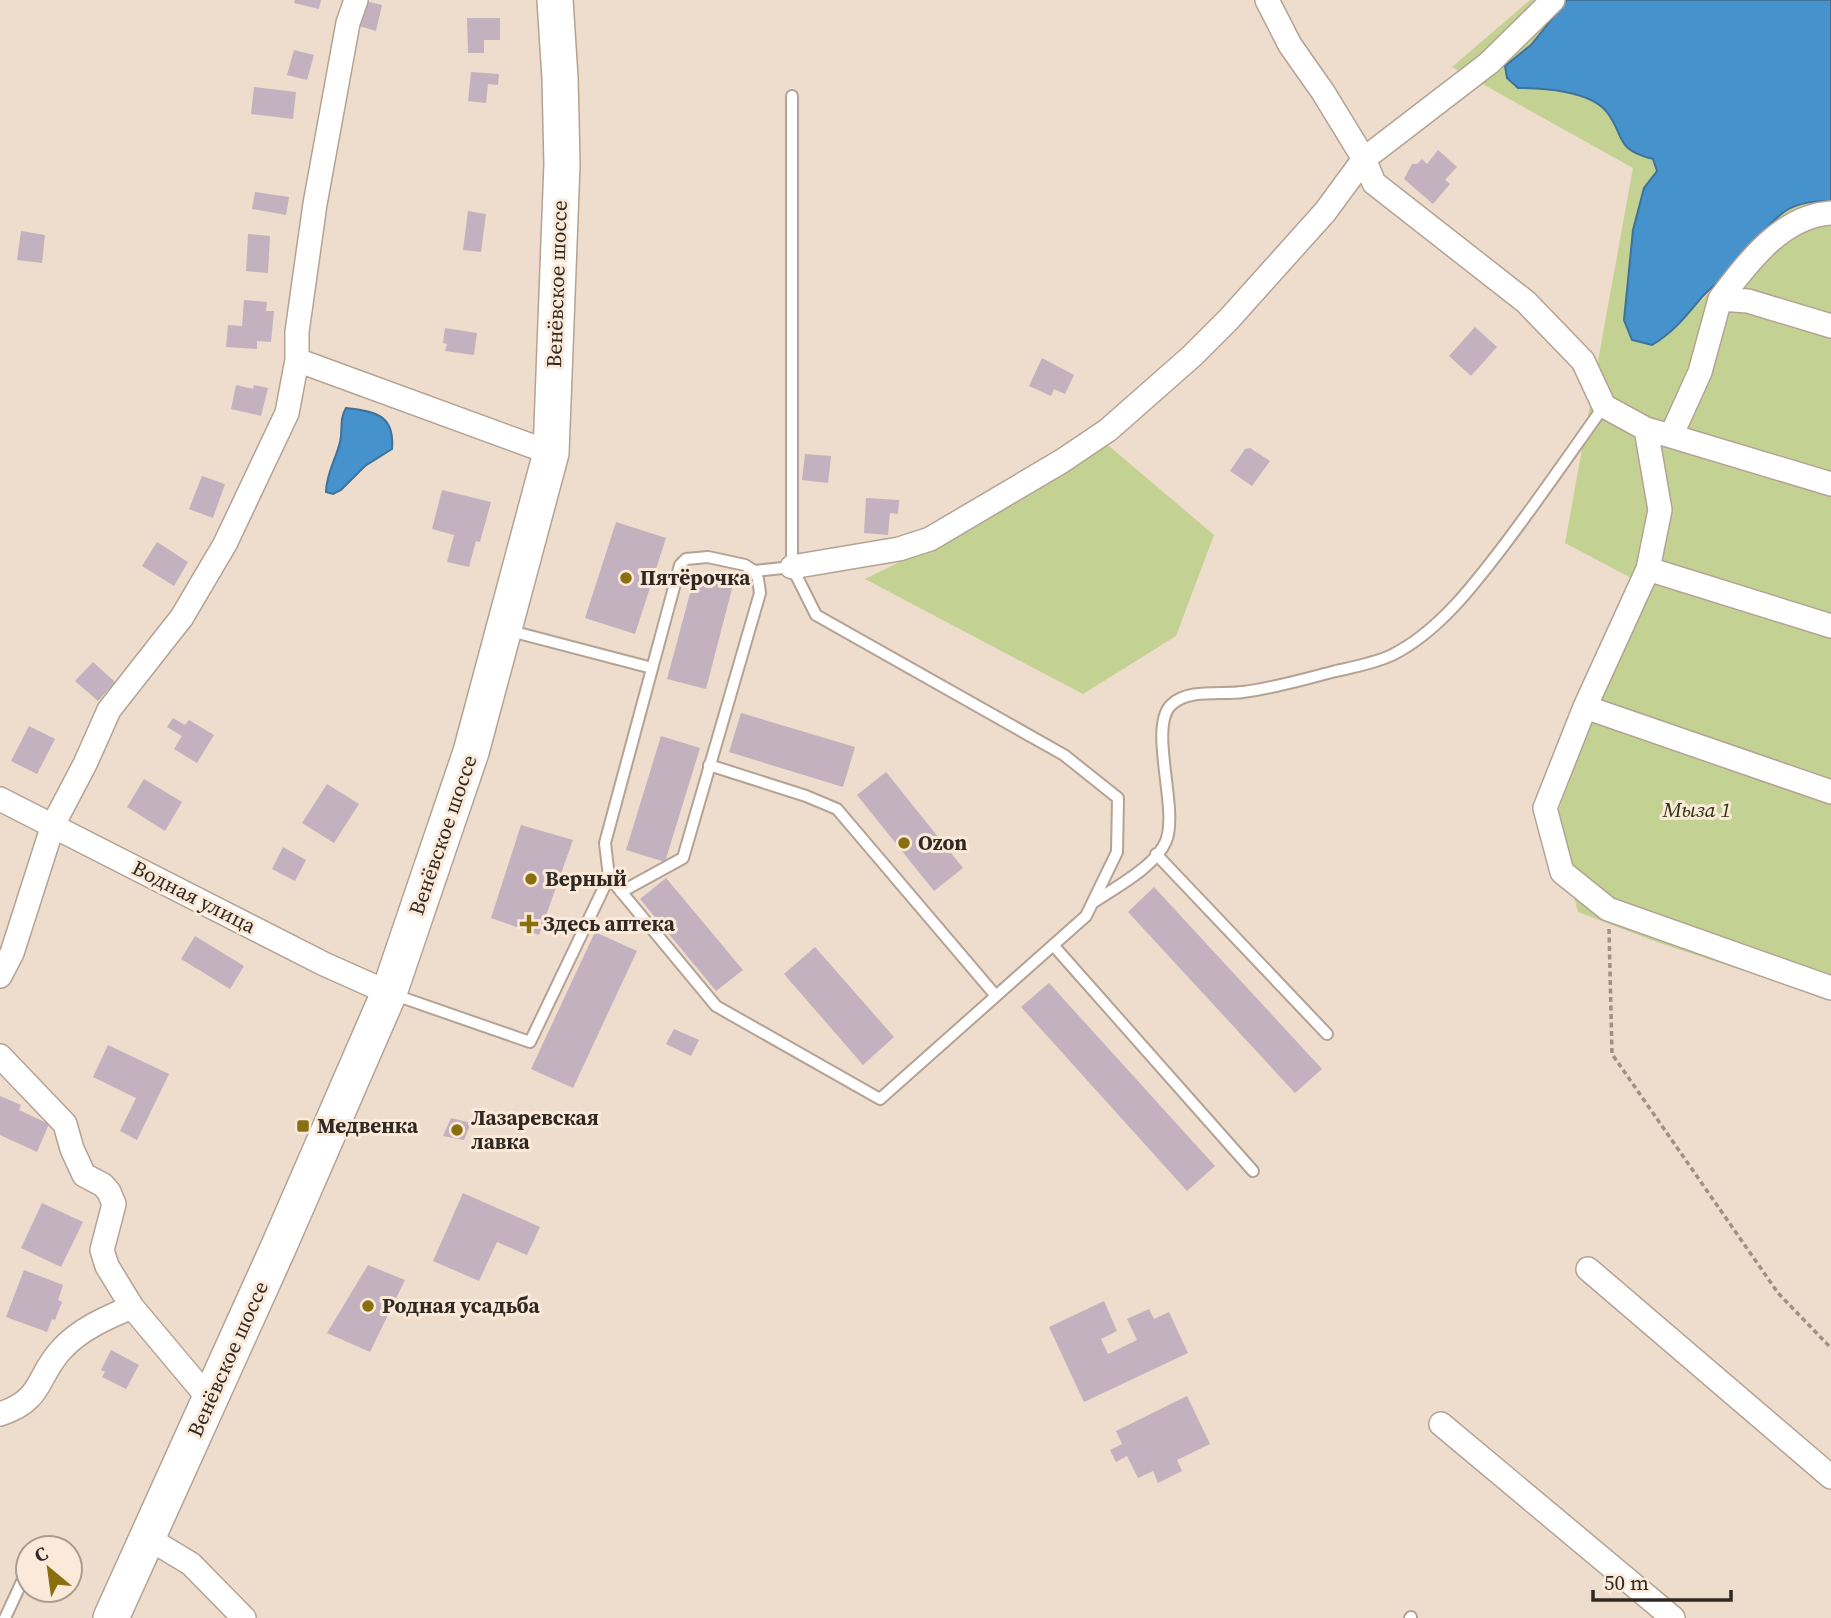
<svg xmlns="http://www.w3.org/2000/svg" width="1831" height="1618" font-family="'Source Serif 4',serif">
<style>
.green{fill:#c3d292}
.water{fill:#4592cc;stroke:#3f7299;stroke-width:2}
.building{fill:#c4b1c0}
.lines{fill:none;stroke-linecap:round;stroke-linejoin:round}
.lane-casing{stroke:#b4a394;stroke-width:14}
.street-casing{stroke:#b4a394;stroke-width:26}
.primary-casing{stroke:#b4a394;stroke-width:38}
.path{stroke:#9e9185;stroke-width:3.5;stroke-dasharray:5 3.5;stroke-linecap:butt}
.lane{stroke:#fff;stroke-width:10}
.street{stroke:#fff;stroke-width:23}
.primary{stroke:#fff;stroke-width:35}
.poi-dot{fill:#8a6f10;stroke:#fbead9;stroke-width:2.5}
.labels{text-anchor:middle;stroke-width:6;stroke-linejoin:round;paint-order:stroke}
.street-label{font-size:21px;fill:#302923;stroke:#fbead9}
.poi-label{font-size:21px;font-weight:bold;fill:#302923;stroke:#fbead9;text-anchor:start}
.park-label{font-size:21px;font-style:italic;fill:#2c330d;stroke:#fbead9}
</style>
<rect width="100%" height="100%" fill="#eedccc"/>
<path class="green" d="M1530 0H1567L1531 45 1505 66 1507 78 1518 88C1543 88 1589 91 1606 111 1626 135 1613 149 1653 159L1657 171 1644 188 1633 230 1624 320 1632 340 1652 345 1663 339 1737 264 1753 242 1785 211 1800 205 1831 202V1000L1657 942 1578 912 1555 827 1581 722 1650 588 1565 543 1633 168 1452 67Z
M1103 441 1214 535 1176 636 1083 694 865 579 928 548Z"/>
<path class="water" d="M1567 0H1831V202C1817 200 1796 203 1784 212 1767 224 1751 247 1737 263 1727 276 1713 285 1702 297 1687 315 1673 333 1652 345L1632 340 1624 320 1633 230 1644 188 1657 171 1653 159C1613 149 1626 136 1606 111 1589 91 1543 88 1518 88L1507 78 1505 66 1531 45Z
M346 408C375 411 395 415 392 449L365 466 341 490 333 494 326 492C326 474 336 459 340 442 343 430 339 419 346 408Z"/>
<path class="building" d="M295 0H321L319 9 294 3Z
M365 1 382 5 376 31 359 26Z
M467 18H500V40H484V53H468Z
M294 50 314 55 307 80 287 75Z
M471 72 499 74 498 85 488 84 486 103 468 101Z
M254 87 296 92 293 119 251 114Z
M1438 150 1457 167 1445 180 1450 184 1433 204 1404 179 1412 164H1417L1422 159 1427 164Z
M255 192 289 197 286 215 252 209Z
M468 211 486 214 481 252 463 250Z
M21 231 45 235 42 263 17 260Z
M248 234 270 236 268 273 246 271Z
M244 300 267 302 266 311H274L271 342 257 341V349L226 347 228 325 242 326Z
M1475 327 1497 347 1471 376 1449 356Z
M445 328 477 333 474 355 445 351 447 344 443 343Z
M1042 358 1074 375 1065 394 1054 389 1051 396 1029 386Z
M236 385 253 389 254 385 268 388 261 416 231 409Z
M1250 448 1270 461 1252 486 1230 471 1245 449Z
M805 454 831 456 828 483 802 480Z
M202 476 225 484 213 518 189 509Z
M442 490 491 502 480 542 476 541 469 567 447 562 454 535 432 529Z
M866 498 899 500 898 514 890 513 888 535 864 533Z
M616 522 666 538 635 634 585 618Z
M157 542 188 562 174 586 142 566Z
M696 571 734 581 706 689 667 679Z
M93 662 115 682 98 701 75 681Z
M741 713 855 747 843 787 729 752Z
M173 718 185 725 189 720 214 735 197 763 174 749 182 736 167 727Z
M29 726 55 739 37 774 11 761Z
M661 736 700 748 665 862 626 850Z
M886 772 963 868 934 891 857 795Z
M144 779 182 802 165 831 127 807Z
M327 784 359 804 334 843 302 823Z
M521 825 573 840 539 935 491 918Z
M283 847 306 860 295 881 272 869Z
M666 878 743 970 716 991 640 899Z
M1154 887 1322 1069 1295 1093 1128 912Z
M595 932 637 951 573 1088 531 1069Z
M195 936 244 966 230 989 181 959Z
M815 947 894 1037 863 1065 784 974Z
M1049 983 1215 1166 1187 1191 1021 1007Z
M674 1029 699 1040 691 1056 666 1044Z
M108 1045 169 1074 137 1140 120 1131 136 1098 93 1077Z
M0 1096 21 1105 19 1110 49 1124 37 1152 0 1135Z
M451 1118 471 1123 464 1140 443 1136Z
M463 1193 540 1227 527 1255 497 1242 479 1281 433 1261Z
M42 1203 83 1222 61 1267 21 1248Z
M368 1265 405 1280 370 1352 327 1333Z
M24 1270 63 1285 58 1300 62 1302 55 1320 52 1319 47 1332 6 1317Z
M1104 1301 1117 1331 1101 1339 1108 1354 1137 1340 1127 1319 1149 1309 1154 1319 1169 1312 1188 1353 1084 1402 1049 1327Z
M111 1350 139 1365 126 1389 102 1377 105 1372 101 1370Z
M1187 1396 1210 1444 1177 1460 1182 1471 1158 1483 1153 1471 1138 1478 1127 1456 1116 1462 1110 1450 1122 1444 1116 1431Z"/>
<g class="lines">
<defs>
<path id="lane" d="M507 630 652 668
M709 765 806 796 837 809 996 996
M1156 854 1327 1034
M609 877 605 843 680 565 686 559 708 557 745 565 754 571 792 567
M621 892 683 858 760 593 758 579 754 571
M1094 902C1116 887 1156 866 1166 841 1179 809 1148 728 1171 705 1188 688 1222 695 1243 692 1275 688 1305 679 1336 671 1354 667 1375 663 1392 655 1440 631 1476 582 1508 540 1541 496 1572 451 1604 406
M1053 945 1253 1171
M392 994 530 1042 609 877 716 1006 880 1099 1086 916 1117 852 1118 798 1064 755 816 615 792 567V96
M5 1618 25 1575
M1410 1618 1411 1617"/>
<path id="street" d="M1267 0 1290 45 1323 92 1364 159 1374 183 1526 302 1583 361 1604 406 1646 429 1660 510 1648 569 1585 707 1545 808 1562 872 1608 909 1831 988
M1720 299C1747 264 1781 216 1831 213
M297 360 551 453
M1646 429 1671 436 1700 372 1720 299 1748 301 1831 326
M1671 436 1831 484
M792 567 899 549 930 539 1062 461 1108 430 1192 356 1229 319 1325 212 1364 159 1489 63 1553 0
M1648 569 1831 626
M1585 707 1831 792
M0 799 324 964 389 993
M0 976 12 953 53 825 85 764 109 710 182 617 225 544 287 413 297 360V332L315 204 348 23 356 0
M0 1056 65 1124 72 1149 84 1175 103 1185 109 1192 114 1204 102 1250 107 1266 132 1307
M1588 1269 1831 1477
M0 1414C44 1400 36 1376 62 1349 80 1329 108 1317 132 1307L210 1400
M1441 1424 1673 1618
M148 1538 191 1564 244 1618"/>
<path id="primary" d="M111 1618 279 1246 389 993 471 752 551 453 562 164 560 78 555 0"/>
</defs>
<use href="#lane" class="lane-casing"/>
<use href="#street" class="street-casing"/>
<use href="#primary" class="primary-casing"/>
<path class="path" d="M1609 929 1612 1054 1778 1293 1831 1348"/>
<use href="#lane" class="lane"/>
<use href="#street" class="street"/>
<use href="#primary" class="primary"/>
</g>
<g class="poi-dot">
<circle cx="626" cy="578" r="7"/>
<circle cx="904" cy="843" r="7"/>
<circle cx="531" cy="879" r="7"/>
<path d="M525.5 913.5h7v7h7v7h-7v7h-7v-7h-7v-7h7z"/>
<rect x="296" y="1119" width="14" height="14" rx="3.5"/>
<circle cx="457" cy="1130" r="7"/>
<circle cx="368" cy="1306" r="7"/>
</g>
<g class="labels">
<g class="street-label">
<text transform="translate(557 284) rotate(-88)" y="7">Венёвское шоссе</text>
<text transform="translate(443 835) rotate(-71)" y="7">Венёвское шоссе</text>
<text transform="translate(194 897) rotate(27)" y="7">Водная улица</text>
<text transform="translate(228 1359) rotate(-66)" y="7">Венёвское шоссе</text>
</g>
<g class="poi-label">
<text x="640" y="585">Пятёрочка</text>
<text x="918" y="850">Ozon</text>
<text x="545" y="886">Верный</text>
<text x="543" y="931">Здесь аптека</text>
<text x="471" y="1125">Лазаревская<tspan x="471" dy="24">лавка</tspan></text>
<text x="317" y="1133">Медвенка</text>
<text x="382" y="1313">Родная усадьба</text>
</g>
<g class="park-label">
<text x="1697" y="817">Мыза 1</text>
</g>
</g>
<g transform="translate(49 1569) rotate(331)"><circle r="33" fill="#fbead9" stroke="#aa9d90" stroke-width="2"/>
<path d="M0-5L12 26L0 18L-12 26Z" fill="#8a6f10"/>
<text y="-10" font-size="19" font-weight="bold" text-anchor="middle" fill="#302923">С</text>
</g>
<path d="M1593 1590v10h138v-10" fill="none" stroke="#302923" stroke-width="3.5"/>
<text x="1604" y="1590" font-size="21" fill="#302923" stroke="#fbead9" stroke-width="5" paint-order="stroke">50 m</text>
</svg>
